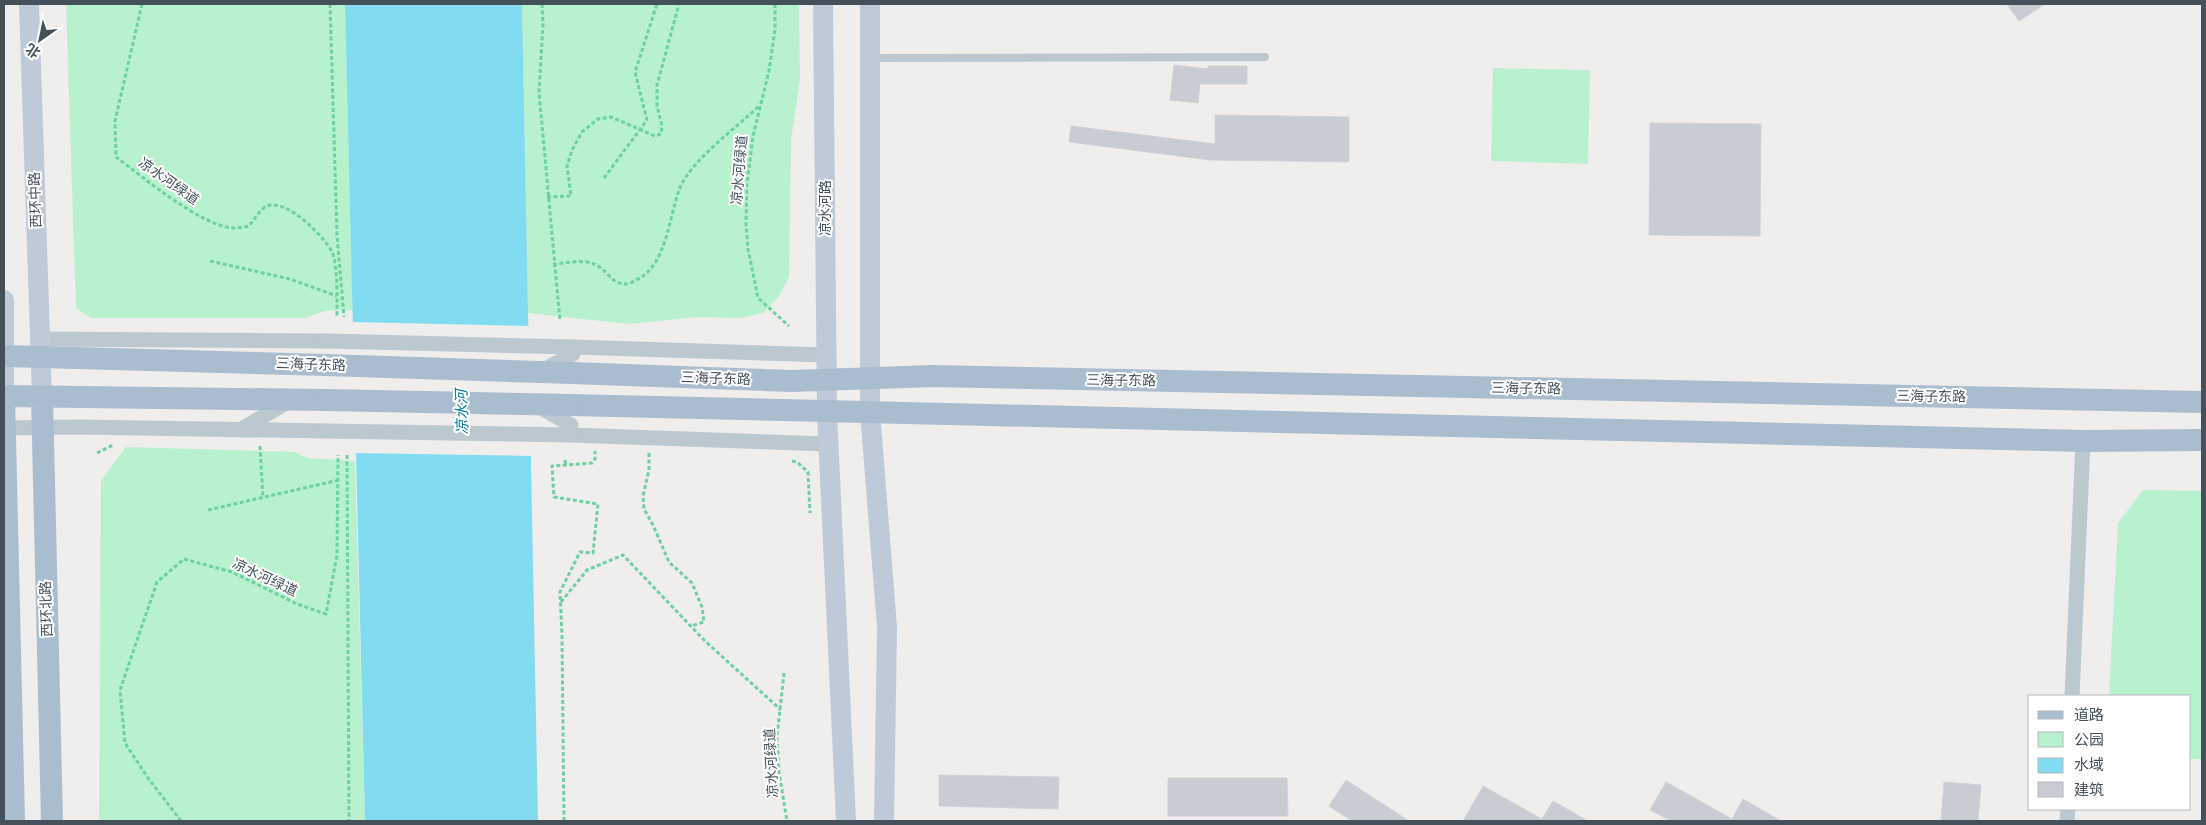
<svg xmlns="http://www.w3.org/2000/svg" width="2206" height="825" font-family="Jost,'Noto Sans SC',sans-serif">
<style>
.green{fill:#b7f1cd}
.water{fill:#81dbf1}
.pier{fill:#f0eded}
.building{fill:#c9ccd2;stroke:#d0d3d9}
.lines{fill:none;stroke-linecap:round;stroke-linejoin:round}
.path{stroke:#6dd19f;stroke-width:3;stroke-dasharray:4 2.5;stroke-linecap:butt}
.lane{stroke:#bcc8d0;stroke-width:8}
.street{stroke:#bcc8d0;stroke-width:15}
.secondary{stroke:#becad8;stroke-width:20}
.primary{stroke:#aabdce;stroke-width:22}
.path-bridge{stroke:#6dd19f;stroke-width:3;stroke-dasharray:4 2.5;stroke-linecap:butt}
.street-bridge{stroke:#bcc8d0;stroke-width:15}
.primary-bridge{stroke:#aabdce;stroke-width:22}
.labels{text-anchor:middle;stroke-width:4;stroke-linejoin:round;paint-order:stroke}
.street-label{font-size:14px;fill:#44515b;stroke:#fff}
.water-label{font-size:15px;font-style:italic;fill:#04809f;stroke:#fff}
</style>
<rect width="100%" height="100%" fill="#f0eded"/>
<path class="green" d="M66 4H345L353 310 324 311 305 318H91L76 308Z
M522 4H799L800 79 791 140 789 277 779 296 763 313 741 318 697 317 629 324 528 313Z
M1493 68 1590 70 1588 164 1491 161Z
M126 447 295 452 307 458 355 461 365 821H99L101 481Z
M2143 490 2202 491V759H2190V696H2109L2118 523Z"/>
<path class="water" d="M345 4H522L538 821H365Z"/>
<path class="pier" d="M351 322 531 326 533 456 352 453Z"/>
<path class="building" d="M2007 4H2045L2019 21Z
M1174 65 1208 69V66H1247V84H1200L1198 103 1170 100Z
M1215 115 1349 117V162L1210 160 1069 142 1071 126 1215 144Z
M1650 123 1761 124 1760 236 1649 235Z
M939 775 1059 777 1058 809 939 806Z
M1168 778H1287L1288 816H1168Z
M1346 780 1409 821H1352L1329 806Z
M1666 782 1732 819 1743 799 1781 821H1671L1650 810Z
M1944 782 1981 785 1978 821H1941Z
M1483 786 1542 819 1553 801 1588 821H1463Z"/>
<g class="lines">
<path class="path" d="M142 4 115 121 116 157C143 177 202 227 234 228 239 228 244 227 249 226 254 220 260 209 267 206 286 198 324 236 332 252 338 265 337 302 337 317
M330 4 337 235 344 317
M542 4 543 24 539 92 560 321
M775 4V30L769 71 753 136 747 184 746 225 748 249 758 298 789 326
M547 197 571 196 567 166 572 150 582 132 598 119 611 117 655 136 661 134 662 126 657 106V85L679 4
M210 261 290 279 337 296
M553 264C568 263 585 258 598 266 608 272 612 284 626 284 629 284 633 282 636 280 666 267 669 218 679 190 690 161 736 128 759 106
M260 446 263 498
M97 453 113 445
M649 453V470L643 496 644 509 653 525 669 562 692 583 702 607 704 622 691 626
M347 455 349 821
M565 460 566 466
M792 461 797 462 808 472 810 513
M208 510 339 480
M561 602 587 570 623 555 705 641 781 710
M784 673 777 737 779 772 787 821
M181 821 148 778 125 743 120 690 157 582 184 559 232 572 297 604 326 614 337 555 338 455
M564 821 562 635 560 592 580 552 593 553 598 504 554 497 552 466 592 463 595 459V451"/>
<path class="lane" d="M872 58 1265 57"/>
<path class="street" d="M39 339 327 341
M573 347 826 355
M4 428 77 427 326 431
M240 430 289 401
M571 435 828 444
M2072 696 2083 441
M2067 821 2068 809"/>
<path class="secondary" d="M29 4 42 397
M823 4 827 413 846 821
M870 4V412L887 627 884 821
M4 300V396"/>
<path class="primary" d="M4 356 326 365
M572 373 792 381 932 376 2202 402
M4 396 14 821
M4 396 326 400
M42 397 52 821
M571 405 2083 441 2202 440"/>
<path class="path-bridge" d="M604 178 647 120 635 72 657 4"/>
<path class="street-bridge" d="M327 341 573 347
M543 370 573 354
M538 406 571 425
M326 431 571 435"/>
<path class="primary-bridge" d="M326 365 572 373
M326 400 571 405"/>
</g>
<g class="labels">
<g class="street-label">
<text transform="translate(739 170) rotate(-85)" y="5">凉水河绿道</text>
<text transform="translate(169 181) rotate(35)" y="5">凉水河绿道</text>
<text transform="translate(35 200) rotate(-92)" y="5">西环中路</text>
<text transform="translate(825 208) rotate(-90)" y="5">凉水河路</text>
<text transform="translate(311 364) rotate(2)" y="5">三海子东路</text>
<text transform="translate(716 378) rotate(2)" y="5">三海子东路</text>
<text transform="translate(1121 380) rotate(1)" y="5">三海子东路</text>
<text transform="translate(1526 388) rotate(1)" y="5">三海子东路</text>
<text transform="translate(1931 396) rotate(1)" y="5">三海子东路</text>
<text transform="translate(265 577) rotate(25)" y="5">凉水河绿道</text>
<text transform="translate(46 609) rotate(-92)" y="5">西环北路</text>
<text transform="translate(771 763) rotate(-93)" y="5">凉水河绿道</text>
</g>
<g class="water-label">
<text transform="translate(462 412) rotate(-91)" y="5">凉水河</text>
</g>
</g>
<rect width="2206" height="825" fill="none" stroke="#44515b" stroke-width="10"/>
<rect x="2028" y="695" width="162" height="115" fill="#ffffff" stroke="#b4b9bd"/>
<rect x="2038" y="711" width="25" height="8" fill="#aabdce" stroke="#b4b9bd"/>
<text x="2074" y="720" font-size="15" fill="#44515b">道路</text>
<rect x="2038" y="732" width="25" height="15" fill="#b7f1cd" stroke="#b4b9bd"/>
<text x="2074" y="745" font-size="15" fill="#44515b">公园</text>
<rect x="2038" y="758" width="25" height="15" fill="#81dbf1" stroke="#b4b9bd"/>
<text x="2074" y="770" font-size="15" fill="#44515b">水域</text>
<rect x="2038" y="782" width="25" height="15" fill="#c9ccd2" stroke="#b4b9bd"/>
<text x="2074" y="795" font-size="15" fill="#44515b">建筑</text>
<g transform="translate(40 40) rotate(213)" stroke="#ffffff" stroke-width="4" paint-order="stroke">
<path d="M0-4L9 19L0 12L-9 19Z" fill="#44515b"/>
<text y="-8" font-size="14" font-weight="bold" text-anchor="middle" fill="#44515b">北</text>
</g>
</svg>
